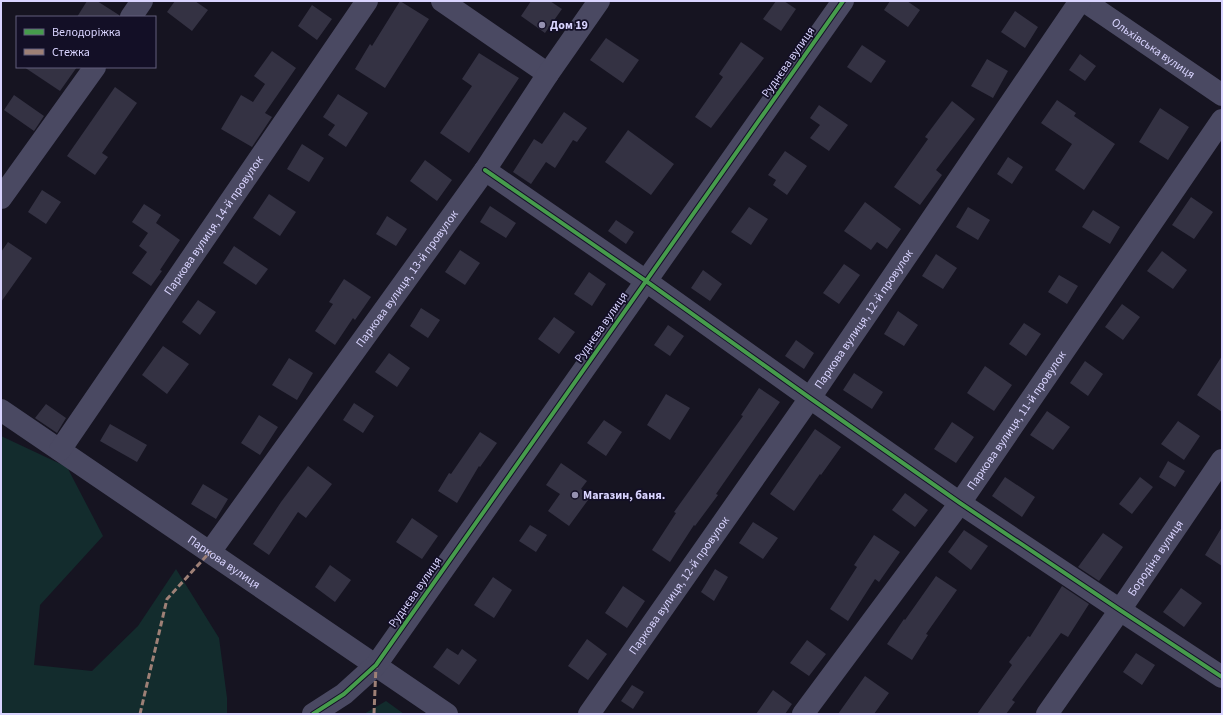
<svg xmlns="http://www.w3.org/2000/svg" width="1223" height="715" font-family="'Source Sans 3',sans-serif">
<style>
.green{fill:#132c2d}
.building{fill:#343243}
.lines{fill:none;stroke-linecap:round;stroke-linejoin:round}
.minor{stroke:#4a4962;stroke-width:22}
.quiet{stroke:#9e8076;stroke-width:3;stroke-dasharray:6 3;stroke-linecap:butt}
.cycleway-casing{stroke:#130f26;stroke-width:6}
.cycleway{stroke:#469c4c;stroke-width:4}
.poi-dot{fill:#9591b1;stroke:#130f26;stroke-width:1.5}
.labels{text-anchor:middle;stroke-width:3.5;stroke-linejoin:round;paint-order:stroke}
.poi-label{font-size:12px;font-weight:bold;fill:#d9d4ff;stroke:#130f26;text-anchor:start}
.street-label{font-size:12px;fill:#d9d4ff;stroke:#130f26}
</style>
<rect width="100%" height="100%" fill="#161421"/>
<path class="green" d="M1 436 67 467 103 536 40 605 34 665 92 671 138 626 176 569 219 638 227 698V714H1Z
M386 701 404 714H364Z"/>
<path class="building" d="M87 1H97L119 15V17H77Z
M175 1H195L208 10 192 31 167 12Z
M400 1 429 19 385 88 355 69 370 44 372 46Z
M531 1H550L562 9 545 33 521 16Z
M776 1H784L796 9 781 31 763 19Z
M890 1H907L920 10 908 27 884 10Z
M312 5 332 19 317 40 298 26Z
M1015 11 1038 27 1025 48 1001 32Z
M606 38 639 60 623 83 590 60Z
M741 42 764 58 711 128 695 117 723 77 719 74Z
M862 45 886 61 871 83 847 67Z
M272 51 296 68 265 113 272 117 252 147 221 129 241 95 253 102 265 84 254 76Z
M479 53 519 78 469 153 440 133 472 86 462 79Z
M1080 54 1096 66 1085 81 1069 70Z
M987 59 1008 71 993 98 971 86Z
M24 67H77L60 91Z
M115 87 137 103 102 153 108 157 95 175 67 156Z
M338 94 368 113 346 147 328 135 335 125 323 117Z
M14 95 44 116 34 131 4 110Z
M1057 100 1076 113 1074 116 1115 144 1084 190 1055 170 1072 144 1041 123Z
M952 101 975 119 936 170 942 175 920 205 894 187 928 139 925 137Z
M819 105 848 125 829 151 810 138 820 125 810 118Z
M1160 108 1189 127 1168 160 1139 142Z
M564 112 587 128 577 142 573 140 555 168 546 162 531 184 513 172 534 139 542 144Z
M628 130 674 164 651 195 605 162Z
M302 144 324 158 309 182 287 169Z
M785 151 807 166 787 195 773 185 776 180 768 175Z
M1008 157 1023 167 1012 184 997 174Z
M425 160 452 180 437 201 410 181Z
M42 190 61 202 46 224 28 212Z
M269 194 296 212 280 236 253 218Z
M1191 197 1213 212 1194 239 1172 225Z
M865 202 901 229 887 249 877 242 871 250 844 231Z
M144 204 161 215 156 223 180 240 160 270 162 271 151 286 132 273 147 252 139 246 148 233 132 222Z
M490 206 516 223 506 238 480 222Z
M749 207 768 219 751 245 731 232Z
M968 207 990 220 978 240 956 227Z
M1093 210 1120 227 1110 244 1082 227Z
M387 216 407 229 396 246 376 234Z
M616 220 634 232 626 244 608 231Z
M8 242 32 258 1 302V252Z
M234 246 268 269 256 285 223 263Z
M460 250 480 263 465 285 445 272Z
M1162 251 1187 270 1173 289 1147 271Z
M936 254 957 268 943 289 922 276Z
M844 264 860 275 839 304 823 293Z
M703 270 722 284 710 301 691 288Z
M589 272 606 284 592 306 574 294Z
M1059 275 1078 286 1067 304 1048 292Z
M344 279 371 297 355 320 353 318 335 345 315 331 333 304 329 302Z
M198 300 216 312 200 335 182 322Z
M1122 304 1140 317 1123 340 1105 327Z
M421 308 440 320 428 338 410 326Z
M898 311 918 325 904 346 884 334Z
M554 317 575 332 559 354 538 339Z
M1024 323 1041 334 1026 356 1009 344Z
M668 325 684 336 670 356 654 345Z
M796 340 814 353 804 369 785 356Z
M163 346 189 364 167 394 142 375Z
M389 353 410 368 397 387 375 372Z
M1222 356V412L1197 395Z
M289 358 313 373 297 400 272 385Z
M1085 361 1103 374 1088 396 1070 383Z
M985 366 1012 385 994 411 967 393Z
M854 373 883 392 872 409 843 390Z
M759 388 780 402 716 494 718 495 695 526 694 525 670 562 652 550 676 513 674 512 743 416 741 415Z
M666 394 690 408 670 440 647 425Z
M354 403 374 416 363 433 343 420Z
M46 404 66 418 57 433 35 418Z
M1047 411 1070 427 1053 450 1030 435Z
M259 415 278 427 260 455 241 443Z
M604 420 622 432 606 456 587 443Z
M1178 421 1200 436 1184 460 1161 444Z
M952 422 974 437 956 463 934 449Z
M110 424 147 445 137 462 100 441Z
M815 429 841 447 821 475 820 474 794 511 770 494Z
M480 432 497 443 480 467 479 466 457 503 438 491 449 473 451 474Z
M1168 461 1185 471 1175 487 1159 477Z
M561 463 587 481 581 489 591 496 569 526 548 511 560 494 546 485Z
M308 466 332 484 306 518 298 512 269 555 253 544 281 502Z
M1005 477 1035 497 1022 517 992 496Z
M1140 477 1153 487 1132 514 1119 504Z
M203 484 228 499 216 519 191 504Z
M905 493 928 510 915 527 892 510Z
M412 518 438 536 422 559 396 542Z
M753 522 778 538 763 559 739 543Z
M530 525 547 535 536 552 519 541Z
M1222 527V566L1205 555Z
M964 530 988 546 971 570 948 552Z
M1103 533 1123 547 1099 581 1078 567Z
M874 535 900 552 879 582 875 579 848 621 830 609 857 567 854 565Z
M330 565 351 580 335 602 315 587Z
M715 569 728 577 714 601 701 592Z
M936 576 957 590 926 634 928 635 912 660 887 644 904 619 905 620Z
M493 577 512 590 494 618 474 605Z
M623 586 645 601 627 628 605 613Z
M1062 586 1089 604 1068 637 1061 633 1012 700 1015 702 1006 714H977L1012 665 1009 662 1028 636 1030 637Z
M1181 588 1202 603 1184 627 1163 612Z
M587 639 607 654 588 680 568 666Z
M807 640 826 654 809 676 790 663Z
M447 648 458 655 462 649 477 660 459 685 433 667Z
M1136 653 1155 665 1142 685 1123 672Z
M865 676 889 693 874 714H838Z
M632 685 644 692 633 709 621 701Z
M773 690 792 704 785 714H756Z"/>
<g class="lines">
<g class="minor">
<path d="M442 1 548 74"/>
<path id="s1" d="M1084 1 1222 95"/>
<path d="M131 17 142 1"/>
<path d="M485 170 646 281 810 398 960 503 1120 610 1222 677"/>
<path d="M1 198 95 67"/>
<path id="s2" d="M1 410 447 714"/>
<path id="s3" d="M60 450 367 1"/>
<path id="s4" d="M210 552 485 170 548 74 599 1"/>
<path d="M313 714 344 694 376 665 843 1"/>
<path id="s5" d="M589 714 810 398 1080 1"/>
<path id="s6" d="M803 714 960 503 1222 120"/>
<path id="s7" d="M1047 714 1120 610 1222 460"/>
</g>
<path class="quiet" d="M140 714 167 599 210 552
M374 714 376 665"/>
<defs>
<path id="cycleway" d="M485 170 646 281 810 398 960 503 1120 610 1222 677
M313 714 344 694 376 665 843 1"/>
</defs>
<use href="#cycleway" class="cycleway-casing"/>
<use href="#cycleway" class="cycleway"/>
</g>
<g class="poi-dot">
<circle cx="542" cy="25" r="4"/>
<circle cx="575" cy="495" r="4"/>
</g>
<g class="labels">
<g class="poi-label">
<text x="550" y="29">Дом 19</text>
<text x="583" y="499">Магазин, баня.</text>
</g>
<g class="street-label">
<text dy="4" stroke="none"><textPath href="#s1" startOffset="84">Ольхівська вулиця</textPath></text>
<text transform="translate(788 62) rotate(-55)" y="4">Руднєва вулиця</text>
<text dy="4" stroke="none"><textPath href="#s3" startOffset="272">Паркова вулиця, 14-й провулок</textPath></text>
<text dy="4" stroke="none"><textPath href="#s4" startOffset="337">Паркова вулиця, 13-й провулок</textPath></text>
<text dy="4" stroke="none"><textPath href="#s5" startOffset="481">Паркова вулиця, 12-й провулок</textPath></text>
<text transform="translate(601 327) rotate(-55)" y="4">Руднєва вулиця</text>
<text dy="4" stroke="none"><textPath href="#s6" startOffset="363">Паркова вулиця, 11-й провулок</textPath></text>
<text dy="4" stroke="none"><textPath href="#s7" startOffset="190">Бородіна вулиця</textPath></text>
<text dy="4" stroke="none"><textPath href="#s2" startOffset="270">Паркова вулиця</textPath></text>
<text dy="4" stroke="none"><textPath href="#s5" startOffset="157">Паркова вулиця, 12-й провулок</textPath></text>
<text transform="translate(415 592) rotate(-55)" y="4">Руднєва вулиця</text>
</g>
</g>
<rect width="1223" height="715" fill="none" stroke="#d9d4ff" stroke-width="4"/>
<rect x="16" y="16" width="140" height="52" fill="#130f26" stroke="#625e7d"/>
<rect x="24" y="29" width="20" height="6" fill="#469c4c" stroke="#625e7d"/>
<text x="52" y="36" font-size="12" fill="#d9d4ff">Велодоріжка</text>
<rect x="24" y="49" width="20" height="6" fill="#9e8076" stroke="#625e7d"/>
<text x="52" y="56" font-size="12" fill="#d9d4ff">Стежка</text>
</svg>
